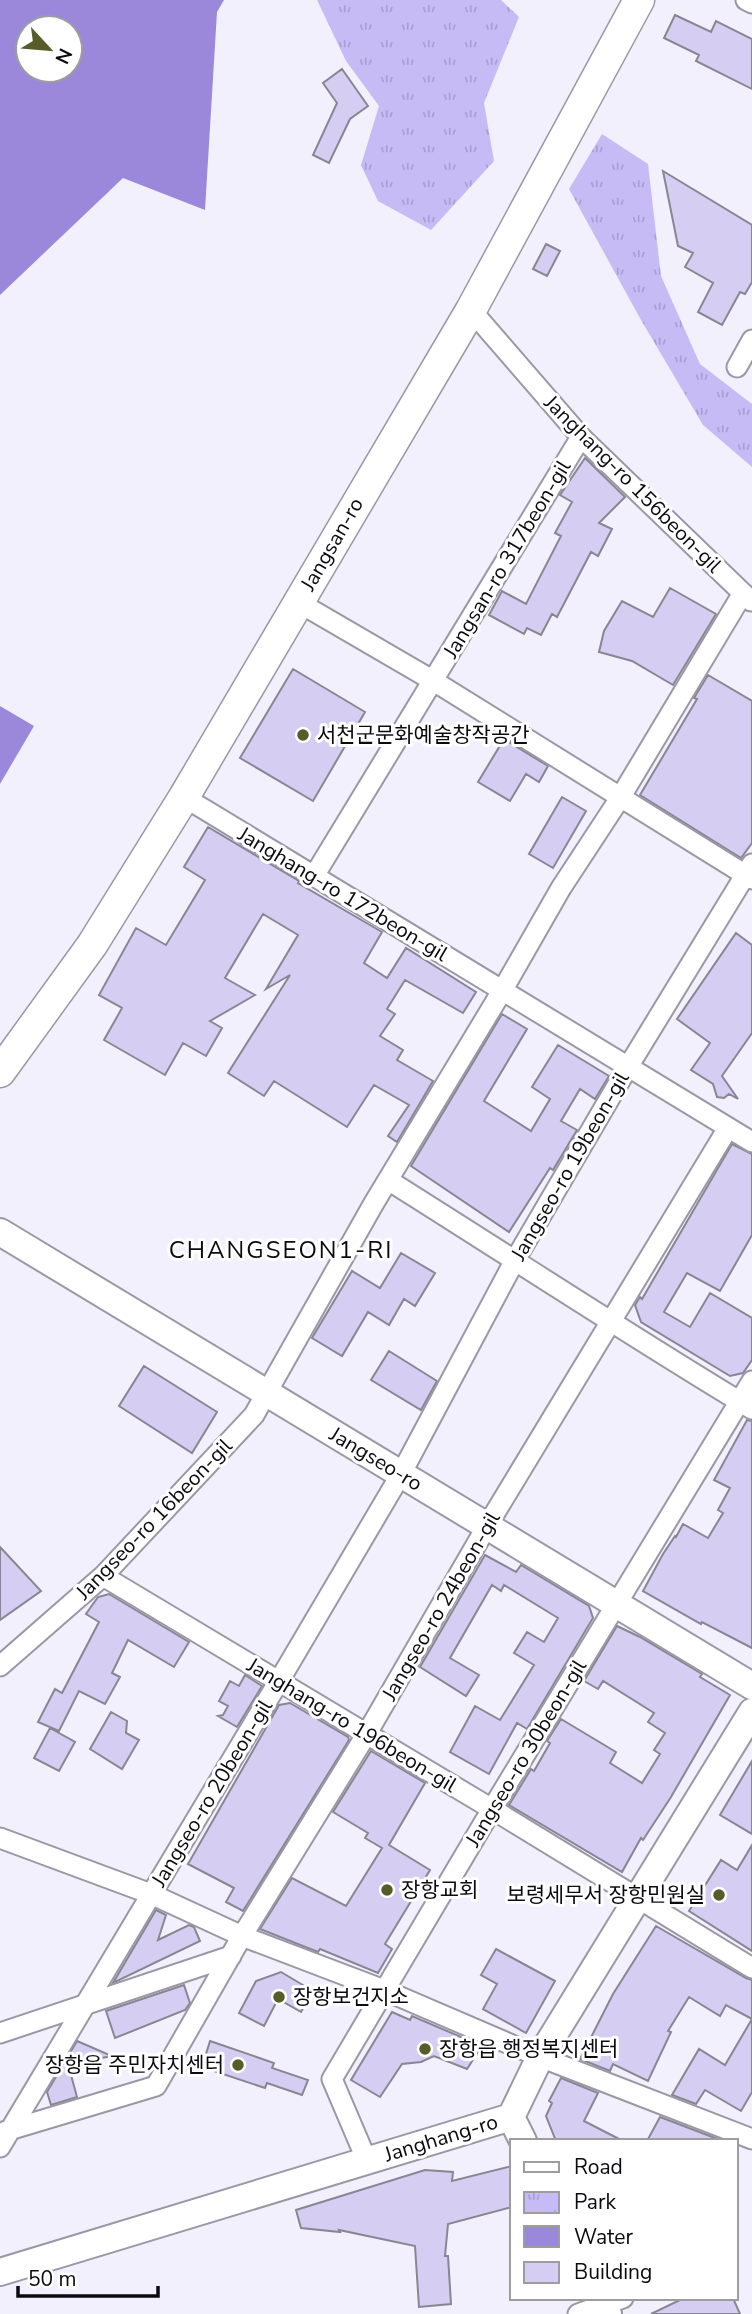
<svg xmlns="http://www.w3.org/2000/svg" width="752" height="2314" font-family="'Nunito Sans','Noto Sans KR',sans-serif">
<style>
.park{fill:url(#park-tufts)}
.water{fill:#9b88db;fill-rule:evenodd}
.building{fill:#d5cef2;stroke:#888692;stroke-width:2}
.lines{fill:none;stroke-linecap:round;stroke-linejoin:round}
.street-casing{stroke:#9a98a4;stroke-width:23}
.secondary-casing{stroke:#9a98a4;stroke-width:30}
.primary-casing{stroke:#9a98a4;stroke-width:33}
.street{stroke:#fff;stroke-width:19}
.secondary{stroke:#fff;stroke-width:26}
.primary{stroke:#fff;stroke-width:30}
.poi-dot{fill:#575c2a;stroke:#fff;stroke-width:2.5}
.labels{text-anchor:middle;stroke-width:6;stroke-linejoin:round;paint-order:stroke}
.street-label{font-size:21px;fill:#0b0b0f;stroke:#fff}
.poi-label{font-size:21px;fill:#0b0b0f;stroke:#fff;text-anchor:start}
.quarter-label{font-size:24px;letter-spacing:2px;fill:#0b0b0f;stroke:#fff}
</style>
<defs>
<pattern id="park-tufts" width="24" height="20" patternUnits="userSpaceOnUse" patternTransform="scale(1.75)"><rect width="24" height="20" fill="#c7bbf6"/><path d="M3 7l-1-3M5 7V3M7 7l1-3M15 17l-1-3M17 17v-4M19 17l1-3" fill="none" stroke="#aa9fd2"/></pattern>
</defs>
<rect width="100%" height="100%" fill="#f2f0fd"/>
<path class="park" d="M317 0H501L519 17 484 103 494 161 431 230 378 201 361 165 379 106 346 61Z
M602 134 648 164 661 276 700 364 752 404V467L703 425 641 320 569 189Z"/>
<path class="water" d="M0 0H224L217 12 205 210 123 178 0 295ZM28 28H70V70H28Z
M0 706 34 726 0 784Z"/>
<path class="building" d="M675 15 711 32 716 21 752 39V89L696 61 699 55 664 38Z
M342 69 368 106 350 119 329 163 313 155 337 103 323 83Z
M663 171 752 225V282L745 294 740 292 722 325 698 312 713 283 685 267 693 253 678 246Z
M546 244 560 251 547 276 533 269Z
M585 458 625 497 599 523 612 529 598 556 591 552 557 617 552 614 541 635 527 628 524 634 489 615 502 591 526 604 561 536 555 533 572 502 560 495Z
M670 588 716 614 673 685 632 661 599 652 604 631 622 601 653 617Z
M293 669 365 712 313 801 240 758Z
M708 675 752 701V843L741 858 640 795 697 699 694 698Z
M504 739 548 766 539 782 526 774 510 801 478 782Z
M562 797 586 811 553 868 529 854Z
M208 827 299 881 298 883 382 932 364 963 387 978 406 948 476 992 463 1013 405 980 387 1009 395 1014 380 1036 403 1050 397 1060 433 1081 397 1142 388 1136 409 1105 374 1085 347 1127 274 1081 264 1096 228 1073 290 975 266 989 298 935 263 914 225 978 255 995 210 1021 222 1028 206 1056 183 1043 165 1075 104 1040 122 1008 99 995 136 928 166 945 205 880 184 867Z
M736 933 752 945V1033L722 1076 738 1099 729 1094 724 1098 717 1097 713 1084 691 1070 710 1043 677 1019Z
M502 1014 527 1029 484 1101 531 1131 550 1099 532 1087 558 1045 609 1076 595 1099 580 1089 561 1121 577 1130 553 1170 550 1168 509 1232 411 1166Z
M732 1144 752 1154V1235L720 1291 687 1273 664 1312 690 1327 710 1293 752 1318V1360L743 1373 730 1376 641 1322 635 1305 640 1297 642 1299Z
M401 1253 435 1273 415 1306 404 1299 389 1325 368 1312 342 1356 312 1338 352 1271 380 1288Z
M389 1351 437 1381 421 1410 371 1380Z
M144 1366 217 1412 192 1453 119 1406Z
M747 1420 752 1421V1648L702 1622 701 1624 643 1591 663 1554 675 1536 676 1537 683 1524 708 1538 723 1513 718 1510 730 1488 714 1480Z
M0 1547 41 1591 0 1620Z
M485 1555 516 1572 521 1565 589 1606 593 1618 527 1729 517 1723 489 1774 450 1752 475 1706 500 1720 534 1665 514 1653 527 1632 544 1642 558 1618 504 1585 501 1591 492 1585 450 1658 479 1675 466 1696 420 1667Z
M109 1594 189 1642 174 1667 128 1640 112 1673 120 1677 105 1704 79 1691 59 1731 38 1722 55 1689 62 1693 99 1622 86 1614 98 1597Z
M617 1626 640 1637 702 1674 700 1677 730 1695 671 1797 643 1840 641 1838 622 1872 509 1805 531 1769 534 1771 550 1743 547 1741 561 1719 616 1752 610 1763 642 1783 660 1754 654 1750 665 1733 648 1722 654 1713 603 1681 598 1689 584 1681Z
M245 1675 262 1686 237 1727 218 1716 223 1715 228 1706 219 1701 230 1681 239 1686Z
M290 1703 348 1737 349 1740 243 1911 226 1902 234 1888 188 1864 279 1705Z
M111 1712 127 1721 126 1733 139 1740 122 1769 90 1749Z
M50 1728 75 1742 59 1771 34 1758Z
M371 1751 425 1783 389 1845 430 1870 385 1944 392 1949 378 1973 320 1949 318 1952 260 1929 292 1878 346 1906 382 1848 365 1838 368 1833 333 1812Z
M752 1761V1834L720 1815Z
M752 1845V1951L689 1911 721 1860 737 1870Z
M156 1910 166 1915 158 1940 189 1925 194 1927 200 1941 113 1983Z
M656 1926 746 1978 752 1980V2092L741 2111 705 2090 696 2104 672 2095 699 2049 725 2065 752 2019 726 2005 720 2016 689 1997 668 2031 671 2032 648 2081 613 2064 610 2071 580 2059 613 1994Z
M496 1949 555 1981 526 2033 483 2009 497 1984 481 1975Z
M281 1972 313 1991 301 2012 278 1999 264 2026 239 2013 256 1981Z
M184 1985 190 2003 185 2010 115 2038 106 2011Z
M392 2012 410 2020 412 2016 482 2046 467 2069 434 2056 421 2062 402 2064 380 2097 351 2080Z
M77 2041 112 2056 68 2064 77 2097 51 2105 47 2092Z
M210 2041 274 2063 272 2068 308 2080 302 2095 267 2083 265 2088 202 2067Z
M561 2078 598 2093 584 2121 623 2141H556L546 2116 552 2103 549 2101Z
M660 2117 723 2141H647Z
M512 2166V2207L448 2224 445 2256H448L451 2304 419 2307 415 2246 339 2230 340 2232 301 2228 296 2210 425 2170 453 2172 452 2181Z
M684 2298H733L740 2314H651Z"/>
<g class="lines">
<defs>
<path id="street" d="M746 0 752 3
M471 310 581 437 751 601
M737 367 752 340
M298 602 432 680 752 879
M184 797 752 1142
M314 876 581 437
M388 1180C509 1256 629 1335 752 1409
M103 1576 492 1809 752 1968
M0 1666 103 1576 254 1415 374 1203 502 991 561 888 620 798 743 593
M0 1838 151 1894 242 1936 384 1990 540 2057 752 2139
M0 2033 231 1956
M6 2131 156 2086 242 1936 366 1735 487 1526 728 1128
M0 2147 279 1681 401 1474 515 1260 628 1067 752 864
M367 2161 332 2079 492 1809 752 1381
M578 2314 623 2298"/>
<path id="secondary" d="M0 1232 752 1686
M511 2117 523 2141
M0 2272 511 2117 540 2057 752 1712
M600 2298 608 2314"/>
<path id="primary" d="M0 1072 92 945 184 797 471 310 639 0"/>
</defs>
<use href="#street" class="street-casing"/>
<use href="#secondary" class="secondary-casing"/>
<use href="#primary" class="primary-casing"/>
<use href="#street" class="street"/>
<use href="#secondary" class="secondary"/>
<use href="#primary" class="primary"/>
</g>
<g class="poi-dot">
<circle cx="303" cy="735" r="7"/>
<circle cx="387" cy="1890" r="7"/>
<circle cx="719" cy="1895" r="7"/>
<circle cx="279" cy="1997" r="7"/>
<circle cx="425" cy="2049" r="7"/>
<circle cx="238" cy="2065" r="7"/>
</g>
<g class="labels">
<g class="street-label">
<text transform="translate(633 484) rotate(45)" y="7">Janghang-ro 156beon-gil</text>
<text transform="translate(332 544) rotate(-60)" y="7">Jangsan-ro</text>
<text transform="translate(507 559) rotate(-59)" y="7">Jangsan-ro 317beon-gil</text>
<text transform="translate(343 894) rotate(31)" y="7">Janghang-ro 172beon-gil</text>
<text transform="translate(570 1166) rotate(-60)" y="7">Jangseo-ro 19beon-gil</text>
<text transform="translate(376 1459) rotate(31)" y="7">Jangseo-ro</text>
<text transform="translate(154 1519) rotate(-46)" y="7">Jangseo-ro 16beon-gil</text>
<text transform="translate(441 1606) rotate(-60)" y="7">Jangseo-ro 24beon-gil</text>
<text transform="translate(352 1725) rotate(31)" y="7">Janghang-ro 196beon-gil</text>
<text transform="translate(526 1753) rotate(-59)" y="7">Jangseo-ro 30beon-gil</text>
<text transform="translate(212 1793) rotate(-59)" y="7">Jangseo-ro 20beon-gil</text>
<text transform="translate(441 2138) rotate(-17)" y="7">Janghang-ro</text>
</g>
<g class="poi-label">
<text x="317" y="742">서천군문화예술창작공간</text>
<text x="401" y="1897">장항교회</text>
<text x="705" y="1902" text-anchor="end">보령세무서 장항민원실</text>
<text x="293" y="2004">장항보건지소</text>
<text x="439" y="2056">장항읍 행정복지센터</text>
<text x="224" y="2072" text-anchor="end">장항읍 주민자치센터</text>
</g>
<g class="quarter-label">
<text x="281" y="1258">CHANGSEON1-RI</text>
</g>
</g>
<rect x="510" y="2139" width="228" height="161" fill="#ffffff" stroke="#9d9d9f" stroke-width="2"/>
<rect x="524" y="2162" width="35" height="10" fill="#ffffff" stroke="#9d9d9f" stroke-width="2"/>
<text x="574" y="2174" font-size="21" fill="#0b0b0f">Road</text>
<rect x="524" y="2192" width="35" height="21" fill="url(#park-tufts)" stroke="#9d9d9f" stroke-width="2"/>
<text x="574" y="2209" font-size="21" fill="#0b0b0f">Park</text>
<rect x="524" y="2226" width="35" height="21" fill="#9b88db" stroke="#9d9d9f" stroke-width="2"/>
<text x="574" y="2244" font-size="21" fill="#0b0b0f">Water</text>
<rect x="524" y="2262" width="35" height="21" fill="#d5cef2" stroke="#9d9d9f" stroke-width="2"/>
<text x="574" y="2279" font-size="21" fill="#0b0b0f">Building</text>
<g transform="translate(49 49) rotate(116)"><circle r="33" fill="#ffffff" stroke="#9d9d9f" stroke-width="2"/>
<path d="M0-5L12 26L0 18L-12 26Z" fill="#575c2a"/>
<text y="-10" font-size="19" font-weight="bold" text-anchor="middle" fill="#0b0b0f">N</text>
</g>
<path d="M18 2286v10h140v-10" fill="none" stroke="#0b0b0f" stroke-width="3.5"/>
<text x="28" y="2286" font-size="21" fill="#0b0b0f" stroke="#ffffff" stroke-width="5" paint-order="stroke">50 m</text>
</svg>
